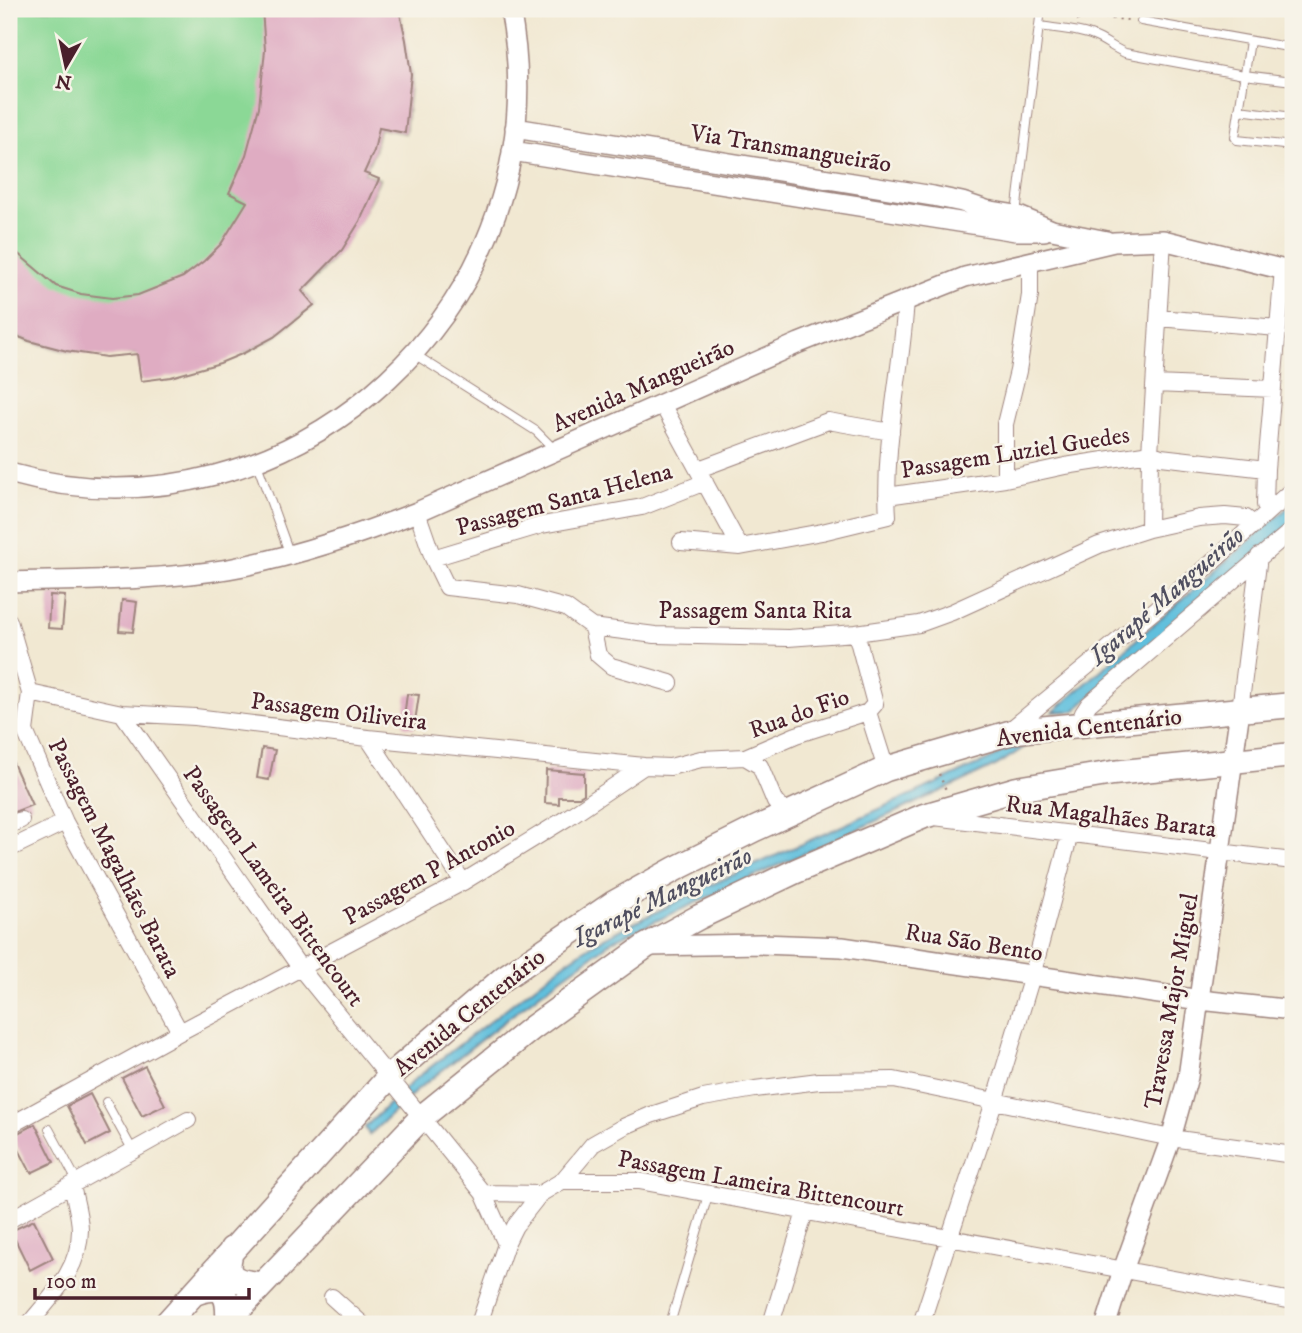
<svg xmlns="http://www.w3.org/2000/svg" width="1302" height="1333" font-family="'IM FELL DW Pica',serif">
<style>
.green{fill:#8bd896;stroke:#6a7c60;stroke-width:2}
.water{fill:#5fbfdd;stroke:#546f84;stroke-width:2}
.building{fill:#dfacc2}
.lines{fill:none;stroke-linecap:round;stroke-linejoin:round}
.service-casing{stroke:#9e847e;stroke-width:10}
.minor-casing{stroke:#9e847e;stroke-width:18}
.tertiary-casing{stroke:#9e847e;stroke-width:22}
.primary-casing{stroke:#9e847e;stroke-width:27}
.path{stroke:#9e847e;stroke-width:2.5;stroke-dasharray:2 5;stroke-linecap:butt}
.service{stroke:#fff;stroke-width:8}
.minor{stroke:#fff;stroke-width:16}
.tertiary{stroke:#fff;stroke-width:19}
.primary{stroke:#fff;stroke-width:24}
.labels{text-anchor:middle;stroke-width:5;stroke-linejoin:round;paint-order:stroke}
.street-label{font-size:24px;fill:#4a1f2b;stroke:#f7f3e8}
.water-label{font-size:26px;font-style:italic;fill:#504f60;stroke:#f7f3e8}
</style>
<rect width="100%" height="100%" fill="#f7f3e8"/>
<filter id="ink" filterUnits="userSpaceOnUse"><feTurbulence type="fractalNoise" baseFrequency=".0143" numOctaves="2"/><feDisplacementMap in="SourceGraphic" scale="14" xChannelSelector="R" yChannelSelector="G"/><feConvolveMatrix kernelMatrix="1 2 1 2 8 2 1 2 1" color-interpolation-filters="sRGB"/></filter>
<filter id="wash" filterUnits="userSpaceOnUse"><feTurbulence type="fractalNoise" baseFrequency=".00686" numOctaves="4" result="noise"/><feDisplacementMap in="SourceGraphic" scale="28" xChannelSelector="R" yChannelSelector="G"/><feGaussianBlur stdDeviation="1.57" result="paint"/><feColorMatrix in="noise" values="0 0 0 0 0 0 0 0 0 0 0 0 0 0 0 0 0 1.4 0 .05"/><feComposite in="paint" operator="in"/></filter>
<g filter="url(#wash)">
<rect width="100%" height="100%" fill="#f1e8d2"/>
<path class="green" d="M9 9H375L377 12 399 9 411 74 405 133 379 128 374 151 364 173 379 179C358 226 342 255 302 291L314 305 274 337 244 353 137 354 67 351 29 341 9 333Z"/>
<path class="water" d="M1293 503V522L1074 711 1053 712Z
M1025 747 997 765 957 784 614 940 539 994 417 1090 369 1135 365 1127 414 1080 566 962 596 942 704 888 993 758 1006 749Z"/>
<g id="blocks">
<path class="building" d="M262 9H375L376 12 399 9 406 40 411 74 405 133 379 128 374 151 364 173 379 179 360 221 342 250 302 291 314 305 274 337 244 353 220 363 171 377 141 381 137 354 106 357 67 351 29 341 9 333V246L56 286 81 294 112 298 138 295 183 277 204 261 221 244 247 202 229 193 246 155 259 107 265 50Z
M50 595 65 596 62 629 48 628Z
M122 600 137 602 133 632 119 631Z
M407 694 419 695 414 728 403 726Z
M262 748 275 750 269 780 257 778Z
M9 754 32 805 9 814Z
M546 770 584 773V794L579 797H559V804L545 803Z
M145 1066 165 1105 142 1116 122 1078Z
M90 1094 110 1133 87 1145 67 1106Z
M35 1124 54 1162 31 1173 12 1136Z
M34 1220 53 1258 30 1270 11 1231Z"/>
</g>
</g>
<g filter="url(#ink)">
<use href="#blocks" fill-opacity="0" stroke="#9e847e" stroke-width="2"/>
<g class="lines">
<defs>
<path id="service" d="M1141 21 1293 48
M1039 26C1058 29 1083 30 1100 39 1109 44 1116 49 1125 53L1244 75 1293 81
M1250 41 1235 137 1237 140 1293 146
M1239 110 1293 117
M1016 214 1041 9
M414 354 536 431 556 451
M256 461 290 555
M106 1102 133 1151
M49 1129 78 1183
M670 1324 708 1195"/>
<path id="minor" d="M1159 318 1278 328
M1155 384 1273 389
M662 404 740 547
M1150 453 1161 457 1266 469
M699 469 828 421 891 432
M1005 479V424L1018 371 1030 295V262
M887 496 1005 479 1065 466 1150 453
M1276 506 1265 505 1266 469 1283 269
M417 512 433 558 447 587 518 595 566 608 592 627 655 635 788 638 856 633 919 624 952 612 1099 545 1149 529 1199 518 1225 516 1246 518 1255 525
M1149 529 1150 453 1163 240
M681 542 740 547 822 532 888 516C883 443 902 372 906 299
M433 558 542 525 642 507 705 482
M9 621 30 693 25 731 65 822 180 1032
M592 627 598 655 611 666 670 683
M856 633 875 704 868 712 886 769
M30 693 122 713 195 717 368 738 644 766 670 767 701 759 745 757 760 766 775 802 788 814
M1240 710 1259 556
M122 713 301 969 483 1193 506 1244
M1079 723 1083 713 1089 704 1293 529
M1010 730 1206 568 1293 489
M368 738 463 882
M745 757 796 735 868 712
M934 817 1293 861
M9 825 21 820
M9 849 65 822
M9 1126 180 1032 463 882 567 818 644 766
M562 1181 593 1144 623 1127 651 1115 703 1098 755 1089 819 1081 894 1080 1171 1138 1293 1155
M483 1193 540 1194 562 1181H639L1293 1301
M9 1220 188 1120
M332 1297 362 1324
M29 1324C52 1296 80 1269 80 1230 80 1216 75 1200 72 1186
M479 1324 506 1244 515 1226 540 1194
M771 1324 805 1212
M921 1324 994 1102 1032 976 1070 834"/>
<path id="tertiary" d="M515 128 933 196 962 202 986 210 1016 215 1052 230 1107 241
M512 151 1016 231H1044
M9 473C294 553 567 298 510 9
M9 582C81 580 156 581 228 569 293 557 356 536 417 512L799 343 965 277 1114 242 1163 240 1293 272
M647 946 761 944 842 947 1200 1000 1293 1010
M1106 1324 1123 1270 1171 1138 1188 1077 1240 710"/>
<path id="primary" d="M232 1249C222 1278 235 1282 261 1284
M195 1293C223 1282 229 1294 228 1320
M166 1324 390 1076 504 978 614 903 675 869 755 829 886 769 1016 731 1293 705
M225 1324 422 1117 532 1028 646 946 699 917 796 871 924 816 1017 789 1113 773 1293 755"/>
</defs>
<use href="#service" class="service-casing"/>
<use href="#minor" class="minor-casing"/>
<use href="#tertiary" class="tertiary-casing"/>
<use href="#primary" class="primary-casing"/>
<path class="path" d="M1077 20 1095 17 1129 20
M939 774 946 790
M683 884 691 900"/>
<use href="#service" class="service"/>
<use href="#minor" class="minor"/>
<use href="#tertiary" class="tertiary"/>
<use href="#primary" class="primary"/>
</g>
</g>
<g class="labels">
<g class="street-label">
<text transform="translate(791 148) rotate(9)" y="8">Via Transmangueirão</text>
<text transform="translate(643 385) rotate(-24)" y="8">Avenida Mangueirão</text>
<text transform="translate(1015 452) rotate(-9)" y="8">Passagem Luziel Guedes</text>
<text transform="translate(564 499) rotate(-15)" y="8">Passagem Santa Helena</text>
<text x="755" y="618">Passagem Santa Rita</text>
<text transform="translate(339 711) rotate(7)" y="8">Passagem Oiliveira</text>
<text transform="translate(799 713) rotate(-20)" y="8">Rua do Fio</text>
<text transform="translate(1089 727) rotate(-7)" y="8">Avenida Centenário</text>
<text transform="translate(1111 816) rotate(7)" y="8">Rua Magalhães Barata</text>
<text transform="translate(115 858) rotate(63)" y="8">Passagem Magalhães Barata</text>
<text transform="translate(429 872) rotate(-29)" y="8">Passagem P Antonio</text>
<text transform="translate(274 886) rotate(54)" y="8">Passagem Lameira Bittencourt</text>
<text transform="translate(974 942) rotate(9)" y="8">Rua São Bento</text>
<text transform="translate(1171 1001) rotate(-80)" y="8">Travessa Major Miguel</text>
<text transform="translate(469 1012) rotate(-39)" y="8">Avenida Centenário</text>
<text transform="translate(761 1183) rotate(10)" y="8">Passagem Lameira Bittencourt</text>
</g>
<g class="water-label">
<text transform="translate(1166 595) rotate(-41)" y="9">Igarapé Mangueirão</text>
<text transform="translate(662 896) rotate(-26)" y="9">Igarapé Mangueirão</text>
</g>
</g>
<rect width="1302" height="1333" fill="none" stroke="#f7f3e8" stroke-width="35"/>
<g transform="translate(66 66) rotate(189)" stroke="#f7f3e8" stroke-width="5" paint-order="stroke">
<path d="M0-5L12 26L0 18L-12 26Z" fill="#4a1f2b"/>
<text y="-10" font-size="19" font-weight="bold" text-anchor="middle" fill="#4a1f2b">N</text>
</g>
<path d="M35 1288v10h214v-10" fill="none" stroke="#4a1f2b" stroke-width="3.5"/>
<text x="46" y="1288" font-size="21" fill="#4a1f2b" stroke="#f7f3e8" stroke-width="5" paint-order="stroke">100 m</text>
</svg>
